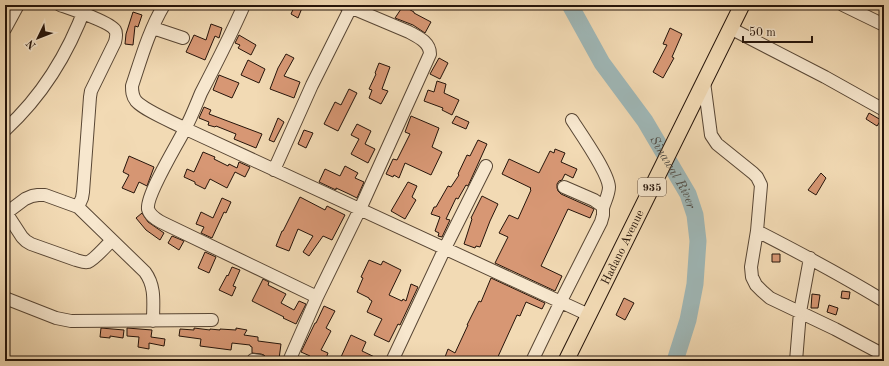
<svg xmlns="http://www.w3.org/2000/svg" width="889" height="366" font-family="'Old Standard TT',serif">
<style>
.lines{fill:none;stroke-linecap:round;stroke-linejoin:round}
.river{stroke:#9fb8b8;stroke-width:17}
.building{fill:#d79774;stroke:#25140a}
.minor-casing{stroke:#584634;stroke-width:14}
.major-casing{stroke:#25140a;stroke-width:17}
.minor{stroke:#f7e7ce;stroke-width:12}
.major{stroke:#f2dab4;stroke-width:15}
.labels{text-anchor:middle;stroke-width:3;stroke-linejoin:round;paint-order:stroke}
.shield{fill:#f7e7ce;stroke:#645345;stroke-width:1}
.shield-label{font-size:11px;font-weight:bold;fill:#25140a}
.street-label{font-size:12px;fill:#25140a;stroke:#f7e7ce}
.water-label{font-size:13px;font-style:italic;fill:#504d47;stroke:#f7e7ce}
</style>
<rect width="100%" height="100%" fill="#f2dab4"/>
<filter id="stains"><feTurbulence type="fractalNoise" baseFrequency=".005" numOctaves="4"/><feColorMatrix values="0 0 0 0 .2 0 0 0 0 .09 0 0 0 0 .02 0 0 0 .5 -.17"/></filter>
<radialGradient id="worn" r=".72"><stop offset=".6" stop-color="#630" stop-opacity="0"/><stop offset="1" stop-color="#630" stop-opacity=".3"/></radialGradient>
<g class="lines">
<path class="river" id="s1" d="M570 5 602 63 645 121 688 194 695 215 698 241 695 284 688 320 675 361"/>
</g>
<path class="building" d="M295 5 302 8 298 18 291 14Z
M403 6 414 12V13L431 22 425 33 413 25 395 18Z
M133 12 142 15 138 27 135 26 133 45 125 44 126 34Z
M211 24 222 28 219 38 215 36 205 60 186 52 194 35 206 40Z
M670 28 682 34 672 57 674 58 663 78 653 72 667 45 663 44Z
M239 35 256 45 251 55 238 48 240 45 235 43Z
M286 54 294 58 284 76 300 82 294 98 270 89 278 68Z
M439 58 448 63 440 79 430 74Z
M248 60 265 69 259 83 241 75Z
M379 63 390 67 382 89 388 91 381 104 369 98 372 90 369 89 376 74 375 73Z
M219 75 239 83 232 98 213 90Z
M437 81 446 84 444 93 459 100 452 115 442 110 443 108 424 101 428 90 434 92Z
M349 89 357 93 338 131 324 124 335 102 341 105Z
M204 107 211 110 209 114 262 134 256 148 234 139 236 134 216 126 215 127 208 125 209 122 199 118Z
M869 113 881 120 877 126 866 119Z
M411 116 439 128 432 147 442 152 431 175 405 163 399 178 394 175 393 177 386 174 393 159 397 160 410 134 405 132Z
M456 116 469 122 466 129 452 123Z
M278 118 284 122 274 142 269 140Z
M357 124 371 131 365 144 375 149 368 163 351 154 359 139 351 135Z
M304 130 313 133 306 148 298 144Z
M478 140 487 144 468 186 466 185 458 199 456 198 446 219 450 220 442 237 438 236 439 233 435 231 440 217 431 214 434 207H436L448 186 451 187 459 175 458 174 467 155 470 156Z
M555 149 565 153 561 162 577 169 573 178 565 174 562 180 559 181 557 184V188L558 191 561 194 590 207 594 209 590 218 568 209 541 266 562 276 555 291 495 263 508 237 499 233 509 215 518 219 531 190 530 189 531 188 502 174 509 159 539 173 550 151 554 153Z
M203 152 215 157 214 159 228 166 229 164 237 168 239 162 250 167 245 177 235 172 227 188 210 179 205 189 195 184V182L184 177 187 169 194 172Z
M129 156 154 167 147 186 139 182 134 193 122 188 129 175 123 172Z
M345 166 358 173 355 178 364 182 357 198 349 194 336 188V190L319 182 325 169 340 176Z
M821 173 826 178 816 195 808 190Z
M408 182 417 186 412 197 416 200 405 219 391 211Z
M482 196 498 204 490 221 480 247 476 246 475 248 464 244 472 219 471 218Z
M300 197 325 210 327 206 345 215 332 240 323 236 309 256 303 252 313 236 298 229 289 251 276 246 282 231H283Z
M222 198 231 202 226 213 224 212 212 238 201 233 204 227 196 224 201 212 213 218Z
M142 213 148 222 164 233 160 240 146 230 136 218Z
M172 236 184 241 179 250 168 243Z
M205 252 216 257 209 273 198 268Z
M772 254H780V262H772Z
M369 260 381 265 383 261 401 270 389 295 402 301 403 299 406 301 411 284 418 287 400 325 398 324 389 342 374 335 382 319 367 312 372 301 369 299V298L357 292 363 278 361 277Z
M232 267 240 270 233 286 236 287 232 296 219 290 227 275 228 276Z
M491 278 545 303 542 309 526 302 520 316 517 315 496 361H454L445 357 448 349 455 353 468 325H467L479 301 481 302Z
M263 279 269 282 268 285 286 294 281 303 294 310 299 301 306 304 296 324 283 318 284 317 252 301Z
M842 291 850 292 849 299 841 298Z
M812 294 820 295 818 308H811Z
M624 298 634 303 625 320 616 315Z
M829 305 838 308 836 315 827 312Z
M324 306 335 311 326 328 331 331 321 350 328 353 325 361H308L310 356 301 352 315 323H316Z
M101 328 124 330 123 338 110 336V338L100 337Z
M127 328 152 330 151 337 165 339 164 346 149 343V349L138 347 139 337 127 336Z
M194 328 210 330V329L220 330V329L236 330V328L247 330 244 335 258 337V341L281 344 279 359 266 357 264 355 261 354 252 353V347L250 346V345L232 343 231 350 200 346 201 339 179 336 180 329 194 330Z
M351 335 366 342 362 351 383 361H349L341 357Z"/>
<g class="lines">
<defs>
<path id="minor" d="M60 5C71 9 110 22 115 30 117 33 116 38 115 42L91 91 90 97 83 192 82 198 78 207
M164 5C149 30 141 59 132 86 132 91 132 96 136 101 145 111 173 122 186 129L589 315
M244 5C231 35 216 64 201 93 196 105 191 118 185 129 177 145 146 195 148 209 150 216 156 219 161 222L317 297
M843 5 884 25
M153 28 183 38
M730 28 825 77 884 110
M5 29 18 5
M704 82 711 135 717 144 753 173 757 177 761 185 757 231 751 267 752 277 756 285 762 291 770 298 835 329 884 355
M572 120C581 134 608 172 609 187 609 194 605 201 603 208
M5 130C42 96 69 52 86 5
M274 170 312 85 351 7
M5 214 25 199 32 196 38 195H45L78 207 145 272C156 287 153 303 153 321
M7 214 22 237 26 241 31 244 76 260C80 261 84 263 88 262 94 260 107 245 112 240
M757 231C800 253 843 276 884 301
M5 298 56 318 71 321 212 320
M253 360 260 361
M289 361 317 297 360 209 430 54C430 42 418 37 409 32L345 5
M392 361 445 248 486 166
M532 361 561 301 601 222 603 215V208L601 205 594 200 564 187
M796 361 800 312 810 258"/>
<g id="major">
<path id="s2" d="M566 361 742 5"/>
</g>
</defs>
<use href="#minor" class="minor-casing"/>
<use href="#major" class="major-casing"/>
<use href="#minor" class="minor"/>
<use href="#major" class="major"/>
</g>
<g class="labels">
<rect class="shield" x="638" y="178" width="28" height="18" rx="3"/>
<g class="shield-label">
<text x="652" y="191">935</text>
</g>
<g class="street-label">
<text dy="4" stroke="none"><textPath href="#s2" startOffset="127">Hadano Avenue</textPath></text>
</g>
<g class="water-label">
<text dy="5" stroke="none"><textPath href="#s1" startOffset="197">Sinawal River</textPath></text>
</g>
</g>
<rect width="889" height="366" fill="none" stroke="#f2dab4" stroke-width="20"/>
<rect x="6" y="6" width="877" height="354" fill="none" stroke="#25140a" stroke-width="2"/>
<rect x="10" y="10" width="869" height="346" fill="none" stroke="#25140a"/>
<g transform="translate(38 38) rotate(227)" stroke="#f7e7ce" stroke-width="3" paint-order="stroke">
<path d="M0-3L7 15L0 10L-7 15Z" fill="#25140a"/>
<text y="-6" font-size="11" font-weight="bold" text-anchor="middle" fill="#25140a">N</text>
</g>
<path d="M743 36v6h69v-6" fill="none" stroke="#25140a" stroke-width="2"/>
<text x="749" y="36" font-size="12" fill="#25140a" stroke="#f7e7ce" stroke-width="3" paint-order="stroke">50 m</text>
<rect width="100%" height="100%" filter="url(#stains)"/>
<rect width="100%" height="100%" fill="url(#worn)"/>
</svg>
